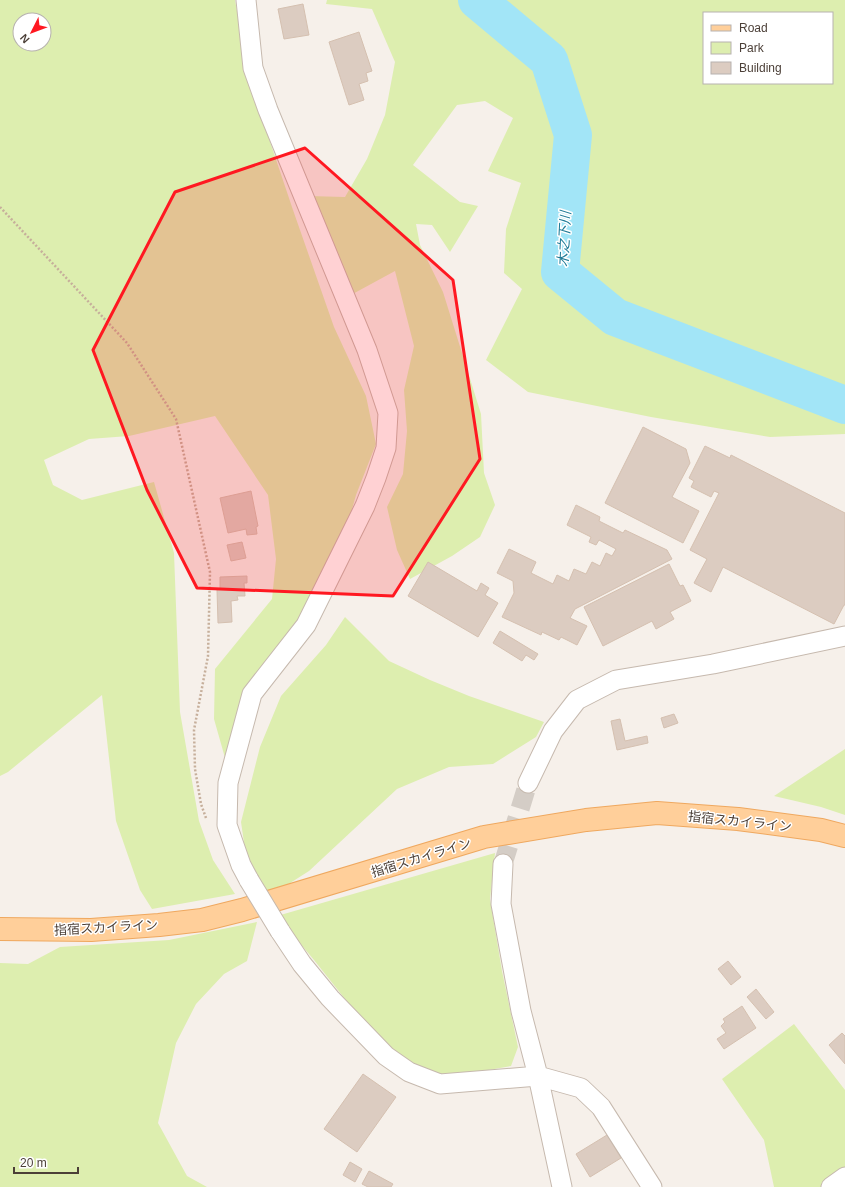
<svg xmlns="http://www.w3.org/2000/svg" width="845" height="1187" font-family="Helvetica,'Noto Sans JP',sans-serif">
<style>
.green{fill:#ddeeaf;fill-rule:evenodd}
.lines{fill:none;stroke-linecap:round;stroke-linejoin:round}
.river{stroke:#a2e5f7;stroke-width:38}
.building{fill:#dcccc1;stroke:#d5c0b0}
.minor-tunnel{stroke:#d4cdc6;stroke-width:19;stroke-dasharray:19 10;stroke-linecap:butt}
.minor-casing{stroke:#c6b9ae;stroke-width:21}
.primary-casing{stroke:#efa85f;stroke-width:24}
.path{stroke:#c6af9b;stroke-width:2.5;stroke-dasharray:2 2;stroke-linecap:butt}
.minor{stroke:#fff;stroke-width:19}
.primary{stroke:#ffcf9a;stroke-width:22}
.minor-bridge-casing{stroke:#c6b9ae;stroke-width:21;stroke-linecap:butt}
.minor-bridge{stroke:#fff;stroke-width:19}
.marked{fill:#ff1821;fill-opacity:0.2;stroke:#ff1821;stroke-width:3;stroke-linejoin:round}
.labels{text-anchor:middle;stroke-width:3;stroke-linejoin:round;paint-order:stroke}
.street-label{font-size:13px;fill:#4b3f37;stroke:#fff}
.water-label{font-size:14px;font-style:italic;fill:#1f7b96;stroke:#fff}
</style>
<rect width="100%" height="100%" fill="#f6f0ea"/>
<path class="green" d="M0 0H235L250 82 293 210 334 327 366 396 376 444 356 495 340 552 308 622 244 702 229 772 214 719 215 669 272 599 276 559 268 495 215 416 129 436 89 439 44 460 53 485 82 500 154 482 174 553 180 712 199 821 213 860 235 894 152 909 140 890 116 821 102 695 8 772 0 776ZM20 20H44V44H20Z
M327 0H845V434L770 437 651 417 528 392 486 360 522 289 504 273 506 229 521 183 488 171 513 118 485 101 457 105 413 165 460 202 478 206 450 252 432 225 416 224 420 245 443 292 481 414 484 473 495 505 480 537 452 556 410 579 397 550 387 507 403 474 407 431 404 390 414 346 395 271 349 296 308 196 345 197 367 159 385 115 395 62 372 9 326 4ZM704 13H832V83H704Z
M345 617 389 661 430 680 469 696 544 722 536 737 493 764 449 767 397 789 309 871 287 885 263 892 247 863 241 822 260 747 281 696 326 645Z
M845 749V815L821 807 774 796Z
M495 853 490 899 502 971 518 1047 511 1066 437 1079 392 1051 349 1004 314 960 277 916Z
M257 922 247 961 224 974 196 1004 176 1043 158 1123 187 1176 207 1187H0V963L28 964 60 947 169 940Z
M794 1024 845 1090V1178L832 1187H774L764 1140 722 1079Z"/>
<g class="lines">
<path class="river" d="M477 0 549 60 573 135 560 272 615 317 845 405"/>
</g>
<path class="building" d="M303 4 309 35 284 39 278 9Z
M359 32 372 71 366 73 368 81 359 84 364 100 349 105 329 42Z
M643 427 686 449 690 463 672 497 699 511 683 543 605 503Z
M705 446 730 458 731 455 845 513V605H844L834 624 723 567 711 592 694 583 707 559 690 550 719 493 714 491 711 497 691 487 694 481 689 478Z
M251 491 258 526 256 527 257 534 247 535 246 529 228 533 220 498Z
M576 505 600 517 599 521 623 533 625 530 667 550 672 559 575 609 570 618 587 626 577 645 561 637 559 640 542 632 541 635 502 617 514 593 513 581 497 573 509 549 536 562 531 573 553 584 557 575 569 581 574 569 586 574 592 562 600 566 606 553 612 556 616 549 599 540 596 545 589 542 591 537 567 525Z
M242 542 246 558 231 561 227 545Z
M428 562 477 591 481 583 489 588 485 595 498 603 478 637 408 596Z
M669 564 680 586 683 585 691 601 670 612 674 619 656 629 652 621 603 646 584 607Z
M247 576V583H244L245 596H237L238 600 231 601 232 622 218 623 217 590 220 589V577Z
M500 631 538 654 534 660 526 655 522 661 493 643Z
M674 714 678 723 664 728 661 718Z
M620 719 625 741 647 736 648 743 617 750 611 721Z
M728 961 741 977 731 985 718 969Z
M756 989 774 1012 766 1019 747 997Z
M742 1006 756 1028 724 1049 717 1039 726 1033 721 1026 725 1022 723 1019Z
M842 1033 845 1036V1064L829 1045Z
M363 1074 396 1097 357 1152 324 1129Z
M607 1135 621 1158 590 1177 576 1154Z
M350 1162 362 1169 355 1182 343 1175Z
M369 1171 393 1184 391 1187H368L362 1184Z"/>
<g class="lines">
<path class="minor-tunnel" d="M503 864 528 783"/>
<defs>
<path id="minor" d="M246 0 253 68 268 110 367 350 388 413 386 448 376 478 365 506 306 625 252 694 228 783 227 825 241 865 249 880
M528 783 553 731 577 700 616 680 713 664 845 636
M503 864 501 904 521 1011 538 1076 562 1187
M280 931 302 964 330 998 386 1056 409 1072 440 1084 538 1076 581 1088 601 1107 652 1187
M831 1187 845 1177"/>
<path id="primary" d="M0 929 91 930 159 925 202 920 242 910 484 837 586 820 657 813 738 819 821 830 845 836"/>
</defs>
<use href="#minor" class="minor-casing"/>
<use href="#primary" class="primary-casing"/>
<path class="path" d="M0 207 127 343 176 419 210 572 208 656 194 730 195 769 201 804 206 818"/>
<use href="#minor" class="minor"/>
<use href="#primary" class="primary"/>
<defs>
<path id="minor-bridge" d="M249 880 280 931"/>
</defs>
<use href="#minor-bridge" class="minor-bridge-casing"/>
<use href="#minor-bridge" class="minor-bridge"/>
</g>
<path class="marked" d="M305 148 453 280 480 459 393 596 197 588 147 490 93 350 175 192Z"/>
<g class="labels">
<g class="street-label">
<text transform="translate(740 821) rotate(6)" y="5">指宿スカイライン</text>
<text transform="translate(421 857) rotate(-17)" y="5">指宿スカイライン</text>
<text transform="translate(106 927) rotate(-3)" y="5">指宿スカイライン</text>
</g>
<g class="water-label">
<text transform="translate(564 239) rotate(-87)" y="5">木之下川</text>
</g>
</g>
<rect x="703" y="12" width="130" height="72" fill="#ffffff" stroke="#b7b2af"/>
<rect x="711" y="25" width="20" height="6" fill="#ffcf9a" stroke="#b7b2af"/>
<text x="739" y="32" font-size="12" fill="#4b3f37">Road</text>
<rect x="711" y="42" width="20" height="12" fill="#ddeeaf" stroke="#b7b2af"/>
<text x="739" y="52" font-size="12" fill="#4b3f37">Park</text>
<rect x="711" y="62" width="20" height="12" fill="#dcccc1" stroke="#b7b2af"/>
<text x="739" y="72" font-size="12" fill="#4b3f37">Building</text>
<g transform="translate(32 32) rotate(228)"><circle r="19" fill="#ffffff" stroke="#b7b2af"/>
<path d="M0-3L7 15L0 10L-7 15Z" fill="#ff1821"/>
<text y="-6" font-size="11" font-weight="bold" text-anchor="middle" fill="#4b3f37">N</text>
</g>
<path d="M14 1167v6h64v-6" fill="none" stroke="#4b3f37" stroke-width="2"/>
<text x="20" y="1167" font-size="12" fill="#4b3f37" stroke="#ffffff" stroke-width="3" paint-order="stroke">20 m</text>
</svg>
